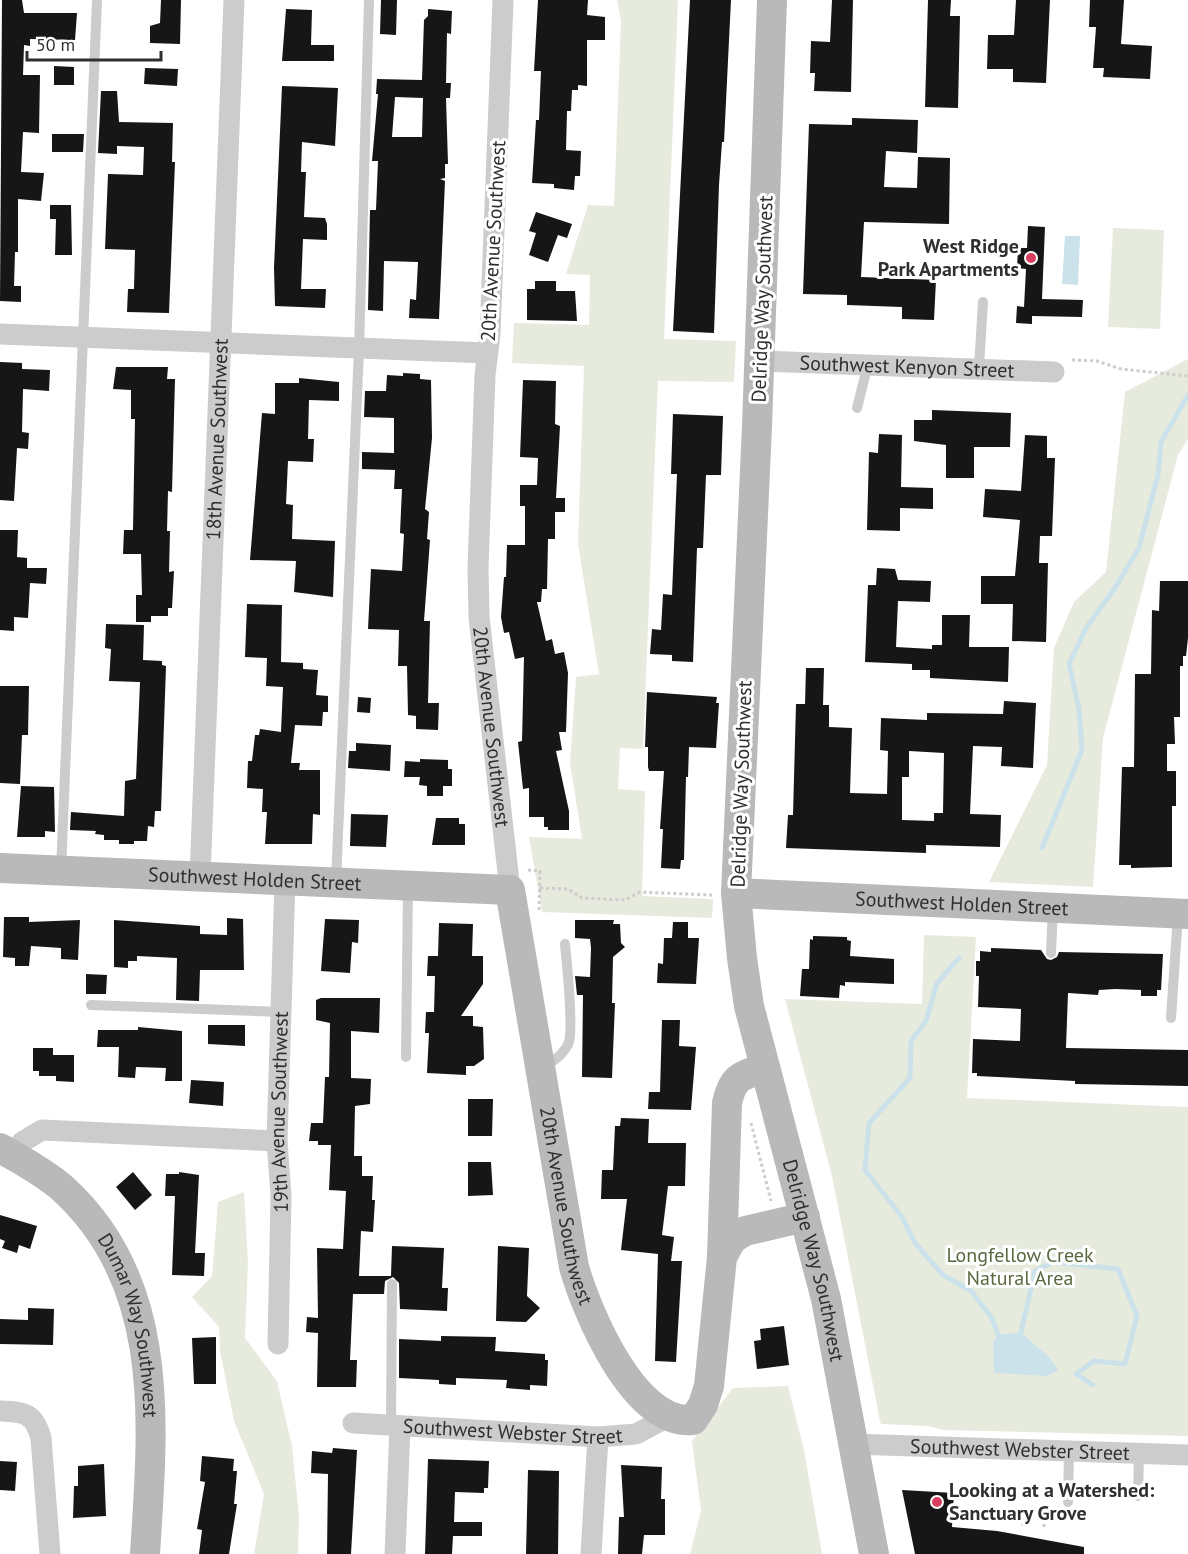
<svg xmlns="http://www.w3.org/2000/svg" width="1188" height="1554" font-family="'PT Sans',sans-serif">
<style>
.green{fill:#e7ebde}
.water{fill:#cbe2ea}
.lines{fill:none;stroke-linecap:round;stroke-linejoin:round}
.stream{stroke:#cbe2ea;stroke-width:5}
.building{fill:#161616;fill-rule:evenodd}
.path{stroke:#ccc;stroke-width:3;stroke-dasharray:3 3;stroke-linecap:butt}
.lane{stroke:#ccc;stroke-width:10}
.street{stroke:#ccc;stroke-width:21}
.secondary{stroke:#b9b9b9;stroke-width:30}
.poi-dot{fill:#da3d5f;stroke:#fff;stroke-width:2}
.labels{text-anchor:middle;stroke-width:6;stroke-linejoin:round;paint-order:stroke}
.street-label{font-size:20px;fill:#2f2f2f;stroke:#fff}
.poi-label{font-size:20px;font-weight:bold;fill:#2f2f2f;stroke:#fff;text-anchor:end}
.park-label{font-size:20px;fill:#58683f;stroke:#fff}
</style>
<rect width="100%" height="100%" fill="#fff"/>
<path class="green" d="M617 0H678L664 339 736 341 734 382 658 381 643 749 620 748 618 789 645 791 642 896 713 899 712 918 542 912 529 837 582 839 570 763 576 677 599 674 578 544 584 366 512 363 514 323 589 325 590 275 566 274 588 205 614 206 621 21Z
M1113 228 1164 230 1160 329 1108 327Z
M1188 359V439L1178 455 1103 738 1093 887 989 882 1047 765 1054 648 1074 602 1106 572 1125 392Z
M924 935 976 937 967 1098 1188 1107V1436L943 1430 928 1426 881 1424 880 1421 832 1176 785 999 922 1004Z
M244 1192 248 1263 245 1338 277 1381 292 1446 299 1516 298 1554H254L264 1494 234 1421 220 1351 219 1327 192 1297 212 1276 218 1202Z
M788 1386 804 1450 822 1554H690L701 1511 692 1441 733 1388Z"/>
<path class="water" d="M1065 236H1080L1078 285 1062 284Z
M1021 1332C1033 1345 1050 1354 1058 1370L1047 1376 994 1373 993 1342 998 1335Z"/>
<g class="lines">
<path class="stream" d="M1042 848 1082 750 1079 709 1069 664 1086 628 1115 588 1139 548 1158 475 1161 442 1188 395
M959 958 937 983 926 1021 911 1041 910 1078 869 1123 865 1170 902 1217 915 1243 943 1275 971 1291 992 1318 998 1335
M1021 1332 1035 1271 1053 1262 1118 1269 1137 1316 1125 1364 1094 1361 1076 1374 1093 1385"/>
</g>
<path class="building" d="M2 0H22L24 13H77L75 40 30 39V46L24 45 23 75H40L39 133 23 132 21 172 44 173 41 201 18 199V252H15L14 286H21V302L0 301Z
M161 0H181L180 44 150 43V26L160 23Z
M381 0H397L396 35 380 34Z
M538 0H588L587 15 605 17V40H587V86L578 85V90H572L571 111H567L566 150 581 151 580 176H575L574 190 554 188V184L532 183 536 120H539L541 71H534Z
M690 0H731L724 142H722L719 185 714 333 673 331Z
M832 0H853L851 92 814 91 815 73H810L811 41 830 42Z
M928 0H951L950 16H960L958 108 925 107Z
M1016 0H1050L1046 83 1013 82V69H987L988 35H1014Z
M1090 0H1124L1121 44 1152 46 1150 79 1103 77 1104 68H1093L1096 27H1089Z
M286 9 312 10 311 45H334V61H282Z
M428 9 452 11 451 34 447 33 446 83H451L450 98H446L448 164H445V178L440 179 445 181 439 319 409 318 410 299 416 300 418 262 384 261 383 311 368 310 370 210H376L378 161H372L378 94H376L377 79 422 80 424 20 428 16ZM395 97 423 98 422 137H392Z
M54 66 74 67V85H54Z
M145 68 178 69 177 86 144 84Z
M282 86 338 88 335 146 302 142 301 172H306L304 217 325 218 327 224V240L303 239 301 289H326L325 308 275 306 274 268Z
M101 91H117L119 122 173 123 172 162H175L169 313 127 312 128 289H134L135 250 105 249 108 174 143 175 144 147 117 146V154L98 153Z
M852 118 918 120 917 153 886 151 884 187 917 188 918 157 950 158 949 224 864 222 861 277 936 280 934 320 902 319V307L847 305V295L803 294 809 124 852 125Z
M52 134H84L83 152H52Z
M50 205H71L72 255H55L56 219H50Z
M536 212 572 224 567 238 558 235 548 262 529 255 536 233 529 231Z
M1028 226 1045 227 1042 299 1083 300 1082 317 1032 316V324L1016 323 1017 306 1024 307 1026 269 1017 268 1018 248H1027Z
M535 281H556V291H575L577 321 527 320V289H535Z
M0 362 22 363V369L50 370 49 391 23 389 22 432 29 433 28 449 17 448 14 501 0 500Z
M116 367H168L167 379H175L172 492 168 491 167 531H170L169 572 174 571 172 608H168V616H151V622H136V595H142L141 554H123L124 530H133L135 419H131V390L113 389Z
M403 373 420 374V379L431 380 432 438 425 509 429 512 427 539 430 540 424 621H430L428 703H439L438 730 416 729V716L408 715 407 666H398L399 630 368 629 371 569 402 571 404 534 400 533 402 489H394L395 470 362 469V452L394 453V418L364 417 365 391H386L387 375 403 376Z
M299 378 339 382V401L309 400 308 439H314L313 462 288 461 286 504 293 505 292 539 335 541 333 597 294 592 296 561 250 560 262 413 275 414V383H299Z
M523 380 556 381 555 424 560 426 556 498H565V512H555V539H548L547 589H542L541 602H537L546 641 552 639 555 654 564 652 568 673 566 732H559L562 750 556 751 569 811V830H548V827H544V817H529V788L523 789 518 742 522 741 524 657 515 659 509 632 504 633 501 617 504 577H506L507 545H525V506H520V485H537L538 458 520 457Z
M932 410 1011 413 1010 447H974V478H946V445L914 441V420H932Z
M673 414 723 416 721 475H706L703 548H697L693 662 672 661V655L650 654 652 629 661 630 663 594 672 595 677 474H671Z
M879 434 902 435 901 487 933 488V509L900 508V531L867 530 869 452 878 453Z
M1025 435 1047 436V458H1055L1052 536H1040L1039 563H1048L1046 642 1012 641 1013 604H981V576H1015L1020 520 983 517 985 489 1021 491Z
M0 530H18L17 557 27 558V568H47L46 584 30 583 28 618 14 617V631L0 630Z
M877 568 895 569 898 580 931 581 930 602 898 601 896 647 932 649V645H942V615H970L969 647H1009L1008 682 930 678V670H912V664L865 662 868 585H876Z
M1160 581H1188V638L1186 656H1183V666H1180V717H1174L1175 744H1167V771H1176V806H1172V867L1131 868V865H1119L1122 767H1134L1135 674H1151L1152 610 1159 611Z
M247 604 282 605 281 662 303 663V669L318 670 316 695 328 696V712H323L322 726 295 725 291 763H300L299 770H320V815L313 814 312 844H265L267 812H262L263 789 247 788 248 761H252L255 735H259L260 729 281 732 283 687 266 686 267 658 245 657Z
M106 624 144 625 143 660 162 661V665L166 666 161 811H155L154 827 148 826 147 841H134V844H119V840H104V835L95 834 96 831 70 830 71 812 124 816 125 781 136 779 140 682 109 681 111 649 105 648Z
M806 668H824L823 705H829V727L852 728 850 793 887 794 888 751 880 750 881 718 927 720V713L1003 714 1004 701 1036 703 1033 768 1001 766 1002 747 973 746 970 814 1001 815 1000 847 926 845V853L786 848 788 815H793L796 704H805ZM909 751 944 753 943 813H934V821L902 820V777H909Z
M0 686H29L28 735H22L20 784 0 783Z
M647 692 717 697 716 703H719L716 748 689 747 688 777H686L684 860H681L680 869 661 868 663 829H660L664 771H649L648 767V747H645Z
M358 697 371 698 370 713 357 712Z
M356 743 391 745 390 771 348 768 349 751H356Z
M420 759 448 760V769H452V786H443V796H427V786L419 785 420 777H404L405 761 420 762Z
M21 786 54 787 55 832 45 831V837H17Z
M351 814 388 815 386 847 350 846Z
M436 818H459V824H465V845H432Z
M4 917H29V922L80 920 78 960 61 959V948L31 946 29 966H15V958L3 957Z
M227 918 243 919 244 970H200L199 1001 176 1000 177 958 137 956V961H128V968L114 967V920L200 926V934L227 935Z
M325 919 359 920 358 943 352 942 350 973 321 971Z
M575 920H614L613 924H620L621 943 625 947 613 957 612 1003H615L612 1078 582 1077 583 995H577L575 976 590 977 591 948 590 939 575 938Z
M673 922H688V938H699L696 984 657 983 658 963 663 964 664 938H672Z
M439 923 473 924 472 956H483V984L461 1016H473V1026L483 1027 484 1059 474 1066H466V1075L427 1073 429 1033H425L426 1012H434L435 976H427L428 956H438Z
M813 936 847 937V940L851 941 850 956 894 959V984L845 982V986L840 985 839 998 800 996 802 969H809L810 939 813 940Z
M991 948 1041 950 1047 959 1051 960 1057 957 1059 952 1163 954 1161 990H1157V996H1141V990L1115 989 1099 990 1098 995 1068 993 1066 1048 1188 1050V1086L1075 1084V1081L977 1076V1073H972L973 1039 1020 1041 1021 1009 978 1007 979 976H976V961H980V951L991 952Z
M86 974 107 975 106 994H86Z
M321 998H380L379 1033 351 1031V1078L371 1079 370 1104 355 1106 354 1156H362V1176H373L372 1200H375L373 1232 361 1231 359 1276H391L392 1246 444 1248 442 1288H448L447 1311 400 1309 399 1283 393 1277 385 1281 384 1294H353L350 1360H357L356 1387H317L318 1333 306 1332 307 1317 318 1318 317 1248 343 1249 346 1191 329 1190 331 1145H318V1141H309L311 1123H323L325 1077H329L330 1023 316 1020V1000Z
M662 1020H680L679 1046 696 1047 691 1110 648 1109 649 1092H660Z
M208 1025H245V1046L208 1044Z
M138 1027 182 1031V1081H165L166 1068 136 1067 135 1078 118 1077 119 1047H97L98 1030H138Z
M33 1048H53V1055H74V1082L56 1081V1076H39V1071H33Z
M191 1080 224 1082 223 1106 189 1103Z
M468 1099H493L492 1136H468Z
M621 1118 649 1119 648 1143H686L685 1186H668L662 1235 674 1237 671 1261H682L676 1362 655 1361 658 1254 621 1250 627 1199H601L602 1170H613L615 1126H620Z
M468 1162H491L493 1195 468 1196Z
M133 1172 152 1195 135 1210 116 1187Z
M179 1172 199 1175 195 1253H205L204 1276 172 1275 175 1196H165L166 1174H179Z
M0 1215 37 1226 30 1249 19 1245 17 1253 2 1248 5 1241 0 1239Z
M498 1246 529 1248 527 1296 540 1308 526 1322 496 1321Z
M28 1308 54 1309 53 1345 0 1344V1319L28 1320Z
M784 1326 789 1365 757 1369 754 1341 761 1340 760 1329Z
M441 1336 496 1337 495 1351 545 1354V1360H548L547 1386 530 1385V1390L506 1388 507 1380 456 1378V1385L439 1384V1380L399 1378V1339L441 1341Z
M216 1337V1384H194L192 1338Z
M333 1448 357 1450 351 1554H327L328 1474 311 1473 312 1451 332 1453Z
M202 1456 234 1459 233 1471H237L234 1504H237L229 1554H199L202 1530 197 1529 205 1482 200 1481Z
M428 1459 489 1461 488 1488H484V1493L455 1492 454 1522H482V1536H453L452 1554H425Z
M0 1461 17 1462 15 1491 0 1490Z
M104 1464 106 1516 73 1518 74 1486H78V1466Z
M621 1465 662 1467 661 1499H665V1535H644L642 1554H618L619 1517H624Z
M528 1470 559 1471 558 1554H526Z
M902 1490 954 1493 952 1527 997 1531 1084 1547V1554H915Z"/>
<g class="lines">
<path class="path" d="M1072 360 1097 361 1121 369 1188 376
M528 870 540 871 539 911
M540 888 568 889 582 898 625 900 640 892 712 895
M751 1123 771 1201
M1023 1526 1024 1508
M1044 1527V1509"/>
<path class="lane" d="M979 367 983 302
M857 408 868 364
M61 870 97 0
M336 881 359 349 369 0
M1051 953 1053 908
M91 1005 281 1012
M1171 1018 1178 914
M406 1057 408 888
M543 1069C552 1061 565 1054 569 1042 573 1027 567 964 565 944
M391 1425 392 1284
M1138 1496 1139 1453
M1068 1502 1069 1451"/>
<g class="street">
<path id="s1" d="M503 0 490 334 485 375 478 568 479 617 510 890"/>
<path d="M0 334 487 353"/>
<path id="s2" d="M759 361 1054 372"/>
<path id="s3" d="M200 877 234 0"/>
<path d="M13 1155 22 1142 42 1130 277 1141"/>
<path id="s4" d="M278 1344 281 1196 277 1141 285 880"/>
<path d="M0 1411C25 1412 34 1413 41 1438L50 1554"/>
<path id="s5" d="M353 1423 598 1437 636 1434 668 1417"/>
<path id="s6" d="M852 1444 1188 1455"/>
<path d="M395 1554 400 1426"/>
<path d="M591 1554 598 1437"/>
</g>
<g class="secondary">
<path id="s7" d="M772 0 757 426 736 893 742 958 749 1006 826 1299 874 1554"/>
<path id="s8" d="M0 868 510 890 574 1267C587 1312 634 1426 693 1420L703 1405 709 1386 722 1257 732 1239 745 1231 805 1217"/>
<path id="s9" d="M736 893 1188 914"/>
<path id="s10" d="M0 1148C21 1160 42 1171 61 1187 168 1282 153 1426 145 1554"/>
<path d="M722 1257 727 1103C733 1076 741 1076 765 1068"/>
</g>
</g>
<g class="poi-dot">
<circle cx="1031" cy="258" r="6"/>
<circle cx="937" cy="1502" r="6"/>
</g>
<g class="labels">
<g class="street-label">
<text transform="translate(493 241) rotate(-87)" y="7">20th Avenue Southwest</text>
<text transform="translate(762 299) rotate(-88)" y="7">Delridge Way Southwest</text>
<text dy="7" stroke="none"><textPath href="#s2" startOffset="148">Southwest Kenyon Street</textPath></text>
<text dy="7" stroke="none"><textPath href="#s3" startOffset="438">18th Avenue Southwest</textPath></text>
<text dy="7" stroke="none"><textPath href="#s1" startOffset="728">20th Avenue Southwest</textPath></text>
<text transform="translate(741 784) rotate(-88)" y="7">Delridge Way Southwest</text>
<text dy="7" stroke="none"><textPath href="#s8" startOffset="255">Southwest Holden Street</textPath></text>
<text dy="7" stroke="none"><textPath href="#s9" startOffset="226">Southwest Holden Street</textPath></text>
<text dy="7" stroke="none"><textPath href="#s4" startOffset="232">19th Avenue Southwest</textPath></text>
<text dy="7" stroke="none"><textPath href="#s8" startOffset="831">20th Avenue Southwest</textPath></text>
<text dy="7" stroke="none"><textPath href="#s7" startOffset="1270">Delridge Way Southwest</textPath></text>
<text dy="7" stroke="none"><textPath href="#s10" startOffset="232">Dumar Way Southwest</textPath></text>
<text dy="7" stroke="none"><textPath href="#s5" startOffset="160">Southwest Webster Street</textPath></text>
<text dy="7" stroke="none"><textPath href="#s6" startOffset="168">Southwest Webster Street</textPath></text>
</g>
<g class="poi-label">
<text x="1019" y="253">West Ridge<tspan x="1019" dy="23">Park Apartments</tspan></text>
<text x="949" y="1497" text-anchor="start">Looking at a Watershed:<tspan x="949" dy="23">Sanctuary Grove</tspan></text>
</g>
<g class="park-label">
<text x="1020" y="1262">Longfellow Creek<tspan x="1020" dy="23">Natural Area</tspan></text>
</g>
</g>
<path d="M27 51v9h134v-9" fill="none" stroke="#2f2f2f" stroke-width="3"/>
<text x="36" y="51" font-size="18" fill="#2f2f2f" stroke="#ffffff" stroke-width="4.5" paint-order="stroke">50 m</text>
</svg>
